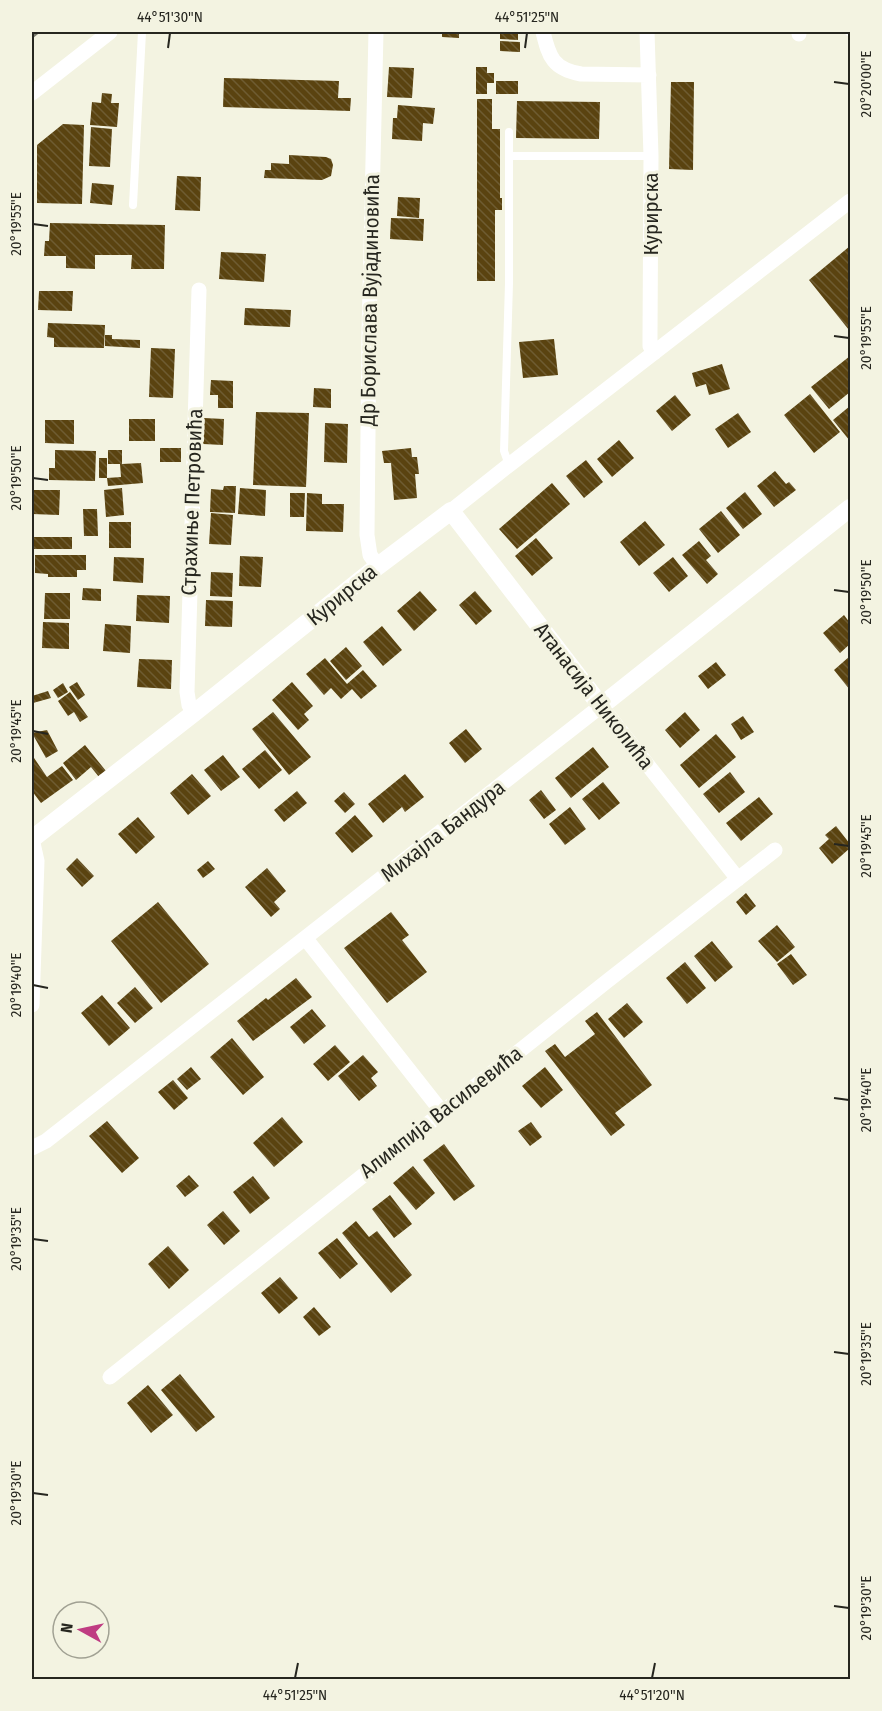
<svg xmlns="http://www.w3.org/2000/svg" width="882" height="1711" font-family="'Fira Sans Condensed',sans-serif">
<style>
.building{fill:url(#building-back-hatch)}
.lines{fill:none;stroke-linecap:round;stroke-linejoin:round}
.service{stroke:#fff;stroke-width:8}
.minor{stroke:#fff;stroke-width:15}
.tertiary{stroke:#fff;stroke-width:18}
.rail{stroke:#7a7a6e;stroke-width:4.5;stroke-dasharray:8 8;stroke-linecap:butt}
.ticks{fill:none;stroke:#26261f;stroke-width:2}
.labels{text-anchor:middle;stroke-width:6;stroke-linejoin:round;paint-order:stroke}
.street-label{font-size:21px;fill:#26261f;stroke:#f3f3e1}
.neatline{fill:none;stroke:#26261f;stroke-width:2}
.ticks-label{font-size:15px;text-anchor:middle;fill:#26261f}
</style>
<defs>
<pattern id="building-back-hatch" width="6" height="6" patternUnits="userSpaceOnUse" patternTransform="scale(1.5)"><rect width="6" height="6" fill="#5a4310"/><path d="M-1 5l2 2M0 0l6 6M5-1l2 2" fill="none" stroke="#6e5c32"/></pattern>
</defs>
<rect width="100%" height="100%" fill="#f3f3e1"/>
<path class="building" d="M442 32H459V38L442 37Z
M500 32H518V40L500 39Z
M500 41 520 42V52L500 51Z
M389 67 414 68 412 98 387 97Z
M476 67H487V73H494V83H487V94H476Z
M224 78 339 81 338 98H351L350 111 223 107Z
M496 81H518V94H496Z
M671 82H694L693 170 669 169Z
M102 93 112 94 111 103H119L117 127 90 125 92 102 101 103Z
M477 99H492V129H500V198H502V210H495V281H477Z
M517 101 600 102 599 139 516 138Z
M398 105 435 108 433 124 423 123 422 141 392 139 393 118H397Z
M63 124 84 125 82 204 37 203V145Z
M91 127 112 129 110 167 89 166Z
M289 155 326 157 331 159 333 165 331 176 322 180 264 178 265 170H271V163L289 164Z
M177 176 201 177 200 211 175 210Z
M92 183 114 185 112 205 90 203Z
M398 197 420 198 419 218 397 216Z
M391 218 424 219 423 241 390 239Z
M50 223 165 225 164 269H131L132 255H95V269L66 268V256H44L45 241H49Z
M850 246V328L849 330 809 280Z
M221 252 266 254 264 282 219 279Z
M39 291H73L72 311 38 310Z
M245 308 291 310 290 327 244 325Z
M48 323 105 325 104 348 54 347V338L47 337Z
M105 335H112V339L140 340V348L105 346Z
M554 339 558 375 523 378 519 342Z
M151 348 175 349 173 398 149 397Z
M850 356V392L829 409 811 387Z
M722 364 730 389 709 395 706 384 696 387 692 373Z
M211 380 233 381V408H218V395H210Z
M314 388 331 389V408L313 407Z
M810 394 840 432 814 453 784 415Z
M675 395 691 415 672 431 656 411Z
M850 406V441L833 420Z
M256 412 309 413 306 487 253 485Z
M738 413 751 432 728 448 715 429Z
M204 418 224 419 223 445 203 444Z
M129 419H155V441H129Z
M45 420H74V444L45 443Z
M325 423 348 424 347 463 324 462Z
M619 440 634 458 612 477 597 459Z
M160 448H181V462H160Z
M411 448 412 457H417L419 474H415L417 498 394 500 391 463H384L382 451Z
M55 450 96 451 95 481 49 480V468H55Z
M108 450H122V464L141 463 143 483 108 486 107 478 121 477 120 464H108Z
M99 458H107V478H99Z
M586 460 603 482 584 498 566 476Z
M775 471 786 484 789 482 796 490 774 507 757 486Z
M552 483 570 504 517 549 499 529Z
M224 486H236L235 513 210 512 211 489 223 490Z
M122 488 124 515 106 517 104 490Z
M240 488 266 490 265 516 238 514Z
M33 490H60L59 515 32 514Z
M745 492 762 514 743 529 726 508Z
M290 493H305L304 517H290Z
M307 493 322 494V504H344L343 532 306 531Z
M83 509H97L98 536H84Z
M721 511 740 535 718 553 699 529Z
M211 513 233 515 231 545 209 544Z
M645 521 665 545 639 566 620 542Z
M109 522H131V548H109Z
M32 537H72V549H32Z
M536 538 553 558 532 576 515 556Z
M699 541 711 556 706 560 718 574 707 584 682 555Z
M35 555H86V570H77V577H48V574L35 573Z
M240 556 263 557 261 587 239 586Z
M114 557 144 558 143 583 113 581Z
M673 557 688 576 669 592 653 573Z
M211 572 233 573 232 597 210 596Z
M83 588 101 589V601L82 600Z
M420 591 437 610 414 631 397 611Z
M475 591 492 611 476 625 459 605Z
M45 593H70V619H44Z
M137 595 170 596 169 623 136 621Z
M206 600 233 601 232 627 205 626Z
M844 615 850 623V644L840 653 823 633Z
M43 622 69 623V649L42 648Z
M105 624 131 626 130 653 103 651Z
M382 626 402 650 383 666 363 642Z
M346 647 362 666 346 680 330 661Z
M850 656V690L834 670Z
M325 658 347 684 363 670 377 686 361 699 352 689 341 699 331 688 324 695 306 674Z
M139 659 172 660 171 689 137 687Z
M716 662 726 675 708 689 698 676Z
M77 682 85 695 78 700 69 687Z
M292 682 313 706 304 714 309 720 298 730 272 700Z
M63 683 68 692 58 698 53 690Z
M48 691 51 698 33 703 32 696Z
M70 692 88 717 80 722 74 712 68 716 58 701Z
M273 712 311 757 289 775 252 729Z
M685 712 700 730 680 748 665 730Z
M743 716 754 732 741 740 731 724Z
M466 729 482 749 465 763 449 743Z
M47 730 58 751 46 758 32 733Z
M716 734 736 757 699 788 680 765Z
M85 745 106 771 99 777 91 767 76 780 63 763Z
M593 747 609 767 571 798 555 778Z
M265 750 282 770 259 789 242 769Z
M32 755 47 777 62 766 73 780 41 803 32 791Z
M223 755 240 777 221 791 204 770Z
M730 772 745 792 719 813 703 794Z
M192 774 211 796 188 815 170 793Z
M405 774 424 797 405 812 402 807 383 823 368 804Z
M603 782 620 803 599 820 582 799Z
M541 790 556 810 544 819 529 800Z
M297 791 307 803 284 822 274 810Z
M344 792 355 804 345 813 334 801Z
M759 797 773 814 741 841 726 823Z
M570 807 586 829 565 845 549 824Z
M355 815 373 836 352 853 335 833Z
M138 817 155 837 136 854 118 834Z
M836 826 850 844V848L832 864 819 848 829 839 825 835Z
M77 858 94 876 82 887 66 869Z
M208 861 215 869 203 878 197 870Z
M267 868 286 891 274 902 280 909 271 917 245 887Z
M746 893 756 906 746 915 736 902Z
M158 902 209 964 161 1003 111 941Z
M391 912 409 935 402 940 427 972 387 1003 344 948Z
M777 925 795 947 777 962 758 941Z
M712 941 733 967 715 982 694 956Z
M791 954 807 975 793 985 777 964Z
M685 962 706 988 687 1004 666 978Z
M296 978 312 997 253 1041 237 1021 266 998 268 1000Z
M135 987 153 1008 135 1023 117 1003Z
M102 995 130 1028 109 1046 81 1013Z
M627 1003 643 1022 624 1038 608 1019Z
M312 1009 326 1026 304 1044 290 1027Z
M597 1012 652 1085 615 1113 625 1125 611 1136 545 1051 555 1044 565 1057 595 1034 585 1021Z
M232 1038 264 1077 243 1095 210 1057Z
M335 1045 350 1062 328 1081 313 1064Z
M363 1055 378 1072 371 1078 377 1086 359 1101 338 1076Z
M191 1067 201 1079 187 1090 177 1079Z
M545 1067 563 1090 541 1108 522 1086Z
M173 1080 188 1098 174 1110 158 1092Z
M282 1117 303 1142 274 1167 253 1143Z
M107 1121 139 1158 122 1173 89 1136Z
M531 1122 542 1137 530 1146 518 1131Z
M444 1144 475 1186 454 1201 423 1160Z
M413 1166 435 1193 416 1210 393 1183Z
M189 1175 199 1186 185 1197 176 1186Z
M253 1176 270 1198 250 1214 233 1192Z
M390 1195 412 1224 394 1238 372 1209Z
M223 1211 240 1231 224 1245 207 1225Z
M356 1221 369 1237 377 1231 412 1275 391 1293 342 1233Z
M337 1238 358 1264 340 1279 318 1253Z
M168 1246 189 1270 169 1289 148 1264Z
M280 1277 298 1298 279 1314 261 1293Z
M314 1307 331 1327 319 1336 303 1317Z
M180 1374 215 1417 196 1432 161 1390Z
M148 1385 173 1415 151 1433 127 1403Z"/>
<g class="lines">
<path class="service" d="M849 32H850
M509 156H651
M133 205 142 32
M509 465 504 451 509 283V132"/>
<path class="minor" d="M376 32 369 332 367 535 370 555 378 566
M543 32C549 57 553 69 581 74L649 75
M647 32 651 156 650 336V346L654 353
M799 34V32
M32 93 110 32
M451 511 509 465 850 201
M194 713 189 705 187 692 199 290
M32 839 37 861 32 1005
M306 939 442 1112
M32 1148 46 1141 601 706 738 879
M110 1377 606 982 775 850"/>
<path class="tertiary" d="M32 839 194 713 378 566 451 511 601 706 850 508"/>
<path class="rail" d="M32 36 37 32"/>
</g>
<path class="ticks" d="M168 48 170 33M525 48 527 33M834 82 849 84M33 224 48 226M834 336 849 338M33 478 48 480M834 590 849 592M33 731 48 734M834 844 849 846M33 985 48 988M834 1098 849 1100M33 1239 48 1241M834 1352 849 1354M33 1493 48 1495M834 1606 849 1608M295 1678 298 1663M652 1678 655 1663"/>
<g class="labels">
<g class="street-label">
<text transform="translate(651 214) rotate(-90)" y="7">Курирска</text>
<text transform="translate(370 300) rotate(-89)" y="7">Др Борислава Вујадиновића</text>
<text transform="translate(192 502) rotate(-88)" y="7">Страхиње Петровића</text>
<text transform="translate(342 595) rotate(-39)" y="7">Курирска</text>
<text transform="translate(594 696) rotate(52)" y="7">Атанасија Николића</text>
<text transform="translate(443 831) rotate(-38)" y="7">Михајла Бандура</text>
<text transform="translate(441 1112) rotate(-38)" y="7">Алимпија Васиљевића</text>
</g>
</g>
<rect width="882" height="1711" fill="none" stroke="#f3f3e1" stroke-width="66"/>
<g transform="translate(81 1630) rotate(278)"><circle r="28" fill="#f3f3e1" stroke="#a1a193" stroke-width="1.5"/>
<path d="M0-4.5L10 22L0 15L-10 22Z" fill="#bf3c82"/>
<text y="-9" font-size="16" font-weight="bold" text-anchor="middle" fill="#26261f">N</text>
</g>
<rect x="33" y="33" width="816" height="1645" class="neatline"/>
<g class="ticks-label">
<text x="170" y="22">44°51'30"N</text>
<text x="527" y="22">44°51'25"N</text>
<text transform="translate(866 84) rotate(-90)" y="5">20°20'00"E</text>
<text transform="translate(16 224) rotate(-90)" y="5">20°19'55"E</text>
<text transform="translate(866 338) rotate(-90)" y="5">20°19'55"E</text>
<text transform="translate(16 478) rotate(-90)" y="5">20°19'50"E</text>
<text transform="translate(866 592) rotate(-90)" y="5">20°19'50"E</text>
<text transform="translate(16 731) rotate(-90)" y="5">20°19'45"E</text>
<text transform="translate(866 846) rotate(-90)" y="5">20°19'45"E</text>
<text transform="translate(16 985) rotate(-90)" y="5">20°19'40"E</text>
<text transform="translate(866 1100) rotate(-90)" y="5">20°19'40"E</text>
<text transform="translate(16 1239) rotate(-90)" y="5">20°19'35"E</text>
<text transform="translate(866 1354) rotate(-90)" y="5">20°19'35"E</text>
<text transform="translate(16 1493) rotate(-90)" y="5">20°19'30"E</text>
<text transform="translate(866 1608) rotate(-90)" y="5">20°19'30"E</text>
<text x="295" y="1700">44°51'25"N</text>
<text x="652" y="1700">44°51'20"N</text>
</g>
</svg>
